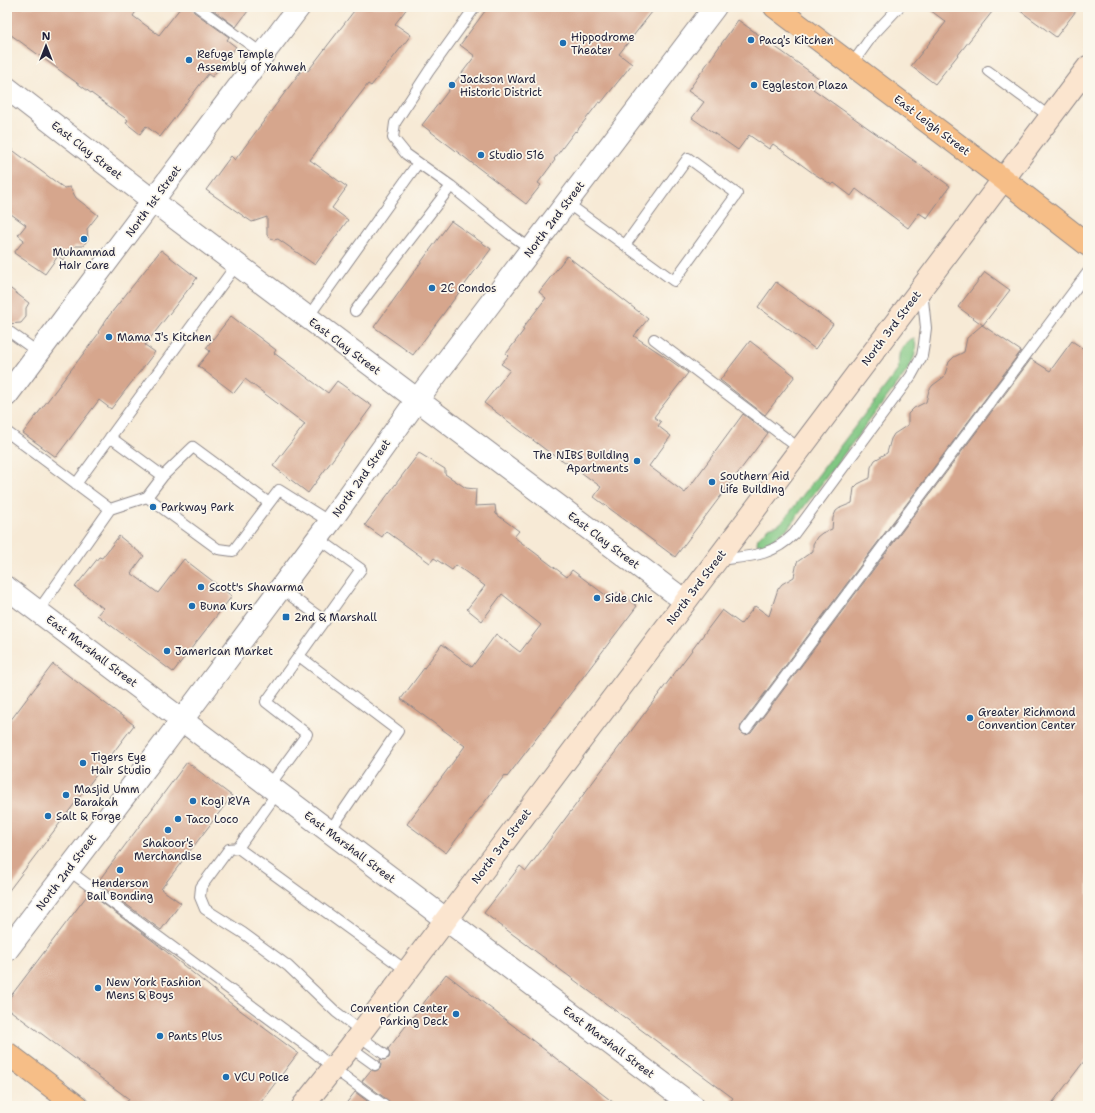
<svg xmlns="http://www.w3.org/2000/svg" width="1095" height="1113" font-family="'Shantell Sans',sans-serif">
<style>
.green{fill:#81c783;stroke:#52745f}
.building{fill:#d6a68d}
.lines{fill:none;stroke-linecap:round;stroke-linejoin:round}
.service-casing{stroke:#8c8688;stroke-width:12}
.tertiary-casing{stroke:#8c8688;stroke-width:24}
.secondary-casing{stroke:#8c8688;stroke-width:24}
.primary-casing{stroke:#8c8688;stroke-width:24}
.service{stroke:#fff;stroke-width:10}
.tertiary{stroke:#fff;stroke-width:22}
.secondary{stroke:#fbe5cf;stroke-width:22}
.primary{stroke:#f6be87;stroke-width:22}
.poi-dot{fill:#1f6fb2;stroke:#fbf7ec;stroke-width:1.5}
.labels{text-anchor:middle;stroke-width:3.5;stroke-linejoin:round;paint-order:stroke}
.poi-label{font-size:11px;fill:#22223b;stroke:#fbf7ec;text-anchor:start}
.street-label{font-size:11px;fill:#22223b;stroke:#fbf7ec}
</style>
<rect width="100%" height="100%" fill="#fbf7ec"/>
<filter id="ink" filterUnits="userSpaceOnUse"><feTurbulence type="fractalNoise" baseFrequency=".025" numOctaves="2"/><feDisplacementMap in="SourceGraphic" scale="8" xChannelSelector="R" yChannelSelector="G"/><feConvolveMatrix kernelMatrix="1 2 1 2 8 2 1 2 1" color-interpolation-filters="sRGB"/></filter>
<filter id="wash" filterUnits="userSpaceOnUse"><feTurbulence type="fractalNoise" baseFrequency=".012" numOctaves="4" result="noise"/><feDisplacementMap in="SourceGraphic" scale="16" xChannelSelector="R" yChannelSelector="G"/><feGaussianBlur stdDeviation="0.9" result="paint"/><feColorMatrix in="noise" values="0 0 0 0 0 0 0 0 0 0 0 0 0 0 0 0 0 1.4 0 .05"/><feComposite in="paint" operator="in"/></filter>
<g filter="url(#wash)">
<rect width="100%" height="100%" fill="#f7ead6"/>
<path class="green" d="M911 339H914C919 351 913 360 907 371L788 528 765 546 758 545 757 543 758 538 768 528 778 525 784 520 898 370C899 364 898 361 899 356 899 349 907 343 911 339Z"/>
<g id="blocks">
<path class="building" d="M7 7H139L133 16 159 35 181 7H192L194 12 229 37 227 40 236 47 212 77 208 74 160 137 146 126 140 134 126 123 128 120 7 32Z
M209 7H251L236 27Z
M357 7H408L395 24 411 35 371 86 368 84 310 160 347 187 332 208 348 220 315 265 278 239 274 240 267 235V217L252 222 206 190 231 156 235 160 303 68 308 71Z
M488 7H656L619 54 632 64 601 103 599 102 576 132 575 131 554 159 555 160 538 183 541 185 526 204 422 125 475 56 460 45Z
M926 7H996L935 84 911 66 946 22Z
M1015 7H1079L1056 37Z
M738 20 820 79 813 89 950 186 927 218 919 213 908 228 856 189 851 196 834 183 832 185 813 173 773 144 769 149 749 135 738 150 692 118 704 102 688 91Z
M7 146 64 188 70 187 76 198 98 215 87 229 88 239 83 246H75L63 260 58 256 45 274 14 253 24 240 18 235 26 225 7 211Z
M451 221 491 249 413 355 374 327Z
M161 250 197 278 145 345 155 352 111 409 99 400 56 457 23 433 99 333 98 332 108 317Z
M567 256 648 319 634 336 664 356 688 373 654 417 661 422 658 426 671 436 649 466 685 493 743 414 768 433 675 557 594 497 601 487 578 470 546 450 484 403 510 370 501 364 508 356 506 354 524 330 522 329 546 298 539 292Z
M985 272 1010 290 983 325 958 307Z
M776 282 833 324 815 349 758 307Z
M7 286 29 303 26 308V317L21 323 7 324Z
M231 316 276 350 274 353 328 393 337 381 372 406 308 493 273 466 305 424 245 379 234 393 198 366 210 351 206 348Z
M982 325 1021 351 741 725 740 731 745 735 751 733 1031 359 1050 371 1072 341 1088 352V1056L1050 1106H727L733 1098 484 913 520 866 526 871 722 610 741 624 755 606 769 616 778 589 782 584 794 577 797 562 813 551V544L817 537 822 533 832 529 833 518 836 511 840 508 852 503 854 488 858 484 870 478 871 467 875 460 887 453 891 439 894 434 908 425V414L914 408 926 402 929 390 933 385 944 377 949 362 954 357 964 352 967 338Z
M750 341 795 376 765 415 720 380Z
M419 453 445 469V474L466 488 476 489 475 506 495 505 496 514 519 531 514 537 567 577 572 570 612 600 617 592 637 606 507 777 505 775 446 853 407 824 465 746 401 699 442 644 472 667 496 634 520 652 541 625 502 594 482 621 467 609 485 586 456 565 452 570 434 558 430 563 386 531 382 537 365 525Z
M119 536 144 556 131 573 158 593 184 559 232 596 173 672 97 615 103 608 75 587 99 557 102 558Z
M53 664 134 725 7 893V725Z
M187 762 232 796 161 889 181 903 161 930 97 883Z
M89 893 153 941 229 1002 298 1053 258 1106H124L129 1099 7 1008V1001Z
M446 974 618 1106H391L389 1101 362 1081 371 1070 375 1071 380 1069 381 1065 380 1059 384 1060 389 1058 390 1054 388 1049Z
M355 1092 374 1106H344Z"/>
</g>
</g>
<g filter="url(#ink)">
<use href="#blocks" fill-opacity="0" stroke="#8c8688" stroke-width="1"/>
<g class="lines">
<defs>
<path id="service" d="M198 7 263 54
M475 7 429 71 395 123 393 138 406 154 451 186 510 234 531 249
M852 64 872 36 899 7
M988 71 1050 117
M567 203 674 281 737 194 688 158 625 245
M355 311 451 186
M308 317 418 163
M7 330 39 353
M654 339 800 449
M7 432 110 509
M110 437 163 476 193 447 269 503
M76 484 237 264
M147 497 163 476
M718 560C749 556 771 557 794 534L911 376 922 356 924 344 926 328 922 290
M280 588 325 621
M38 611 110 509 147 497 218 549 233 551 279 490 330 522
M299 656 398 731 329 832
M746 729 1088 272
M269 786 307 734 266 702 361 569 318 538
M238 848 277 793
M68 870 309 1048 333 1068 385 1106
M361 1031 336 1012 288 966 243 933 205 909 200 897 201 887 229 849 238 848 407 971
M358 1035 384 1054
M350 1047 375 1065"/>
<path id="tertiary" d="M7 88 174 217 685 601
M7 395C104 265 201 136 299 7
M7 588 693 1106
M7 950 167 740 330 522 417 400 715 7"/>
<path id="secondary" d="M303 1106 350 1047 1088 67"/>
<path id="primary" d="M775 7 1003 179 1088 245
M7 1053 77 1106"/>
</defs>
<use href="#service" class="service-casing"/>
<use href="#tertiary" class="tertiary-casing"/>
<use href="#secondary" class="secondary-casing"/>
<use href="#primary" class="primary-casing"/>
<use href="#service" class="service"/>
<use href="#tertiary" class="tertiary"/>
<use href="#secondary" class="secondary"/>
<use href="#primary" class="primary"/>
</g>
</g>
<g class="poi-dot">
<circle cx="751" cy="40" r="4"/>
<circle cx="563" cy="43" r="4"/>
<circle cx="189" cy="60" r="4"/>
<circle cx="452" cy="85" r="4"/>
<circle cx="754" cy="85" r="4"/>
<circle cx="481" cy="155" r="4"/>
<circle cx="84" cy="239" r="4"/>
<circle cx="432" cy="288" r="4"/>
<circle cx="109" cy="337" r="4"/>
<circle cx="637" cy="461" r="4"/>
<circle cx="712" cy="482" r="4"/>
<circle cx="153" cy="507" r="4"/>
<circle cx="201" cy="587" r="4"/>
<circle cx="597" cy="598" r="4"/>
<circle cx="192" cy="606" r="4"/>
<rect x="282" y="613" width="8" height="8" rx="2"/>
<circle cx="167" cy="651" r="4"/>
<circle cx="970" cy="718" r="4"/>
<circle cx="83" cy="763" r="4"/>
<circle cx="66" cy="795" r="4"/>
<circle cx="193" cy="801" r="4"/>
<circle cx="48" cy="816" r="4"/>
<circle cx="178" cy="819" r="4"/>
<circle cx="168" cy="830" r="4"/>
<circle cx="120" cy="870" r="4"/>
<circle cx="98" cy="988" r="4"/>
<circle cx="456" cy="1014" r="4"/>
<circle cx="160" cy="1036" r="4"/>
<circle cx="226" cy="1077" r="4"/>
</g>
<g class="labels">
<g class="poi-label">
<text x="571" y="41">Hippodrome<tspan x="571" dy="13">Theater</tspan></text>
<text x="759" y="44">Pacq's Kitchen</text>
<text x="197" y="58">Refuge Temple<tspan x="197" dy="13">Assembly of Yahweh</tspan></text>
<text x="460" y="83">Jackson Ward<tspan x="460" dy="13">Historic District</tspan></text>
<text x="762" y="89">Eggleston Plaza</text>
<text x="489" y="159">Studio 516</text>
<text x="84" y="256" text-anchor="middle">Muhammad<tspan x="84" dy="13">Hair Care</tspan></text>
<text x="440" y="292">2C Condos</text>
<text x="117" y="341">Mama J's Kitchen</text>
<text x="629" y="459" text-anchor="end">The NIBS Building<tspan x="629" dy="13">Apartments</tspan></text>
<text x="720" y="480">Southern Aid<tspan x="720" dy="13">Life Building</tspan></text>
<text x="161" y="511">Parkway Park</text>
<text x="209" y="591">Scott's Shawarma</text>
<text x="605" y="602">Side Chic</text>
<text x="200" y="610">Buna Kurs</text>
<text x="294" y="621">2nd &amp; Marshall</text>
<text x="175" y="655">Jamerican Market</text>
<text x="978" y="716">Greater Richmond<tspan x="978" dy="13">Convention Center</tspan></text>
<text x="91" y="761">Tigers Eye<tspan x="91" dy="13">Hair Studio</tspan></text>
<text x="74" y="793">Masjid Umm<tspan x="74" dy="13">Barakah</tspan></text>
<text x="201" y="805">Kogi RVA</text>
<text x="56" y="820">Salt &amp; Forge</text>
<text x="186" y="823">Taco Loco</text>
<text x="168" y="847" text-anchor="middle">Shakoor's<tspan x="168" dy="13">Merchandise</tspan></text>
<text x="120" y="887" text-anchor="middle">Henderson<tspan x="120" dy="13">Bail Bonding</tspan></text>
<text x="106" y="986">New York Fashion<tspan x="106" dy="13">Mens &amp; Boys</tspan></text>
<text x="448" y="1012" text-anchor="end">Convention Center<tspan x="448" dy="13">Parking Deck</tspan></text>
<text x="168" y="1040">Pants Plus</text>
<text x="234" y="1081">VCU Police</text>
</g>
<g class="street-label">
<text transform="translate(932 125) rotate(37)" y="4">East Leigh Street</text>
<text transform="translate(87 150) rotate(38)" y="4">East Clay Street</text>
<text transform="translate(153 201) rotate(-54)" y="4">North 1st Street</text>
<text transform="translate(554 219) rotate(-53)" y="4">North 2nd Street</text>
<text transform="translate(891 328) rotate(-53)" y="4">North 3rd Street</text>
<text transform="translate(345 346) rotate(37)" y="4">East Clay Street</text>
<text transform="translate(361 478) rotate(-55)" y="4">North 2nd Street</text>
<text transform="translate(604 540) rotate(37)" y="4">East Clay Street</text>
<text transform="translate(696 587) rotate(-53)" y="4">North 3rd Street</text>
<text transform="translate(92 651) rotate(37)" y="4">East Marshall Street</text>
<text transform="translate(501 846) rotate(-53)" y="4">North 3rd Street</text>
<text transform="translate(350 847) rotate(37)" y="4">East Marshall Street</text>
<text transform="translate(66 872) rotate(-53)" y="4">North 2nd Street</text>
<text transform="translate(609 1042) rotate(37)" y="4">East Marshall Street</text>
</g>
</g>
<rect width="1095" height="1113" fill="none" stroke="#fbf7ec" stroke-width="24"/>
<g transform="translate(46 46)" stroke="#fbf7ec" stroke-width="3" paint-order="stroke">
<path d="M0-3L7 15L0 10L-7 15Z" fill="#22223b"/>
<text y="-6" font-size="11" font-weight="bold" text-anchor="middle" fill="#22223b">N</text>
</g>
</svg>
